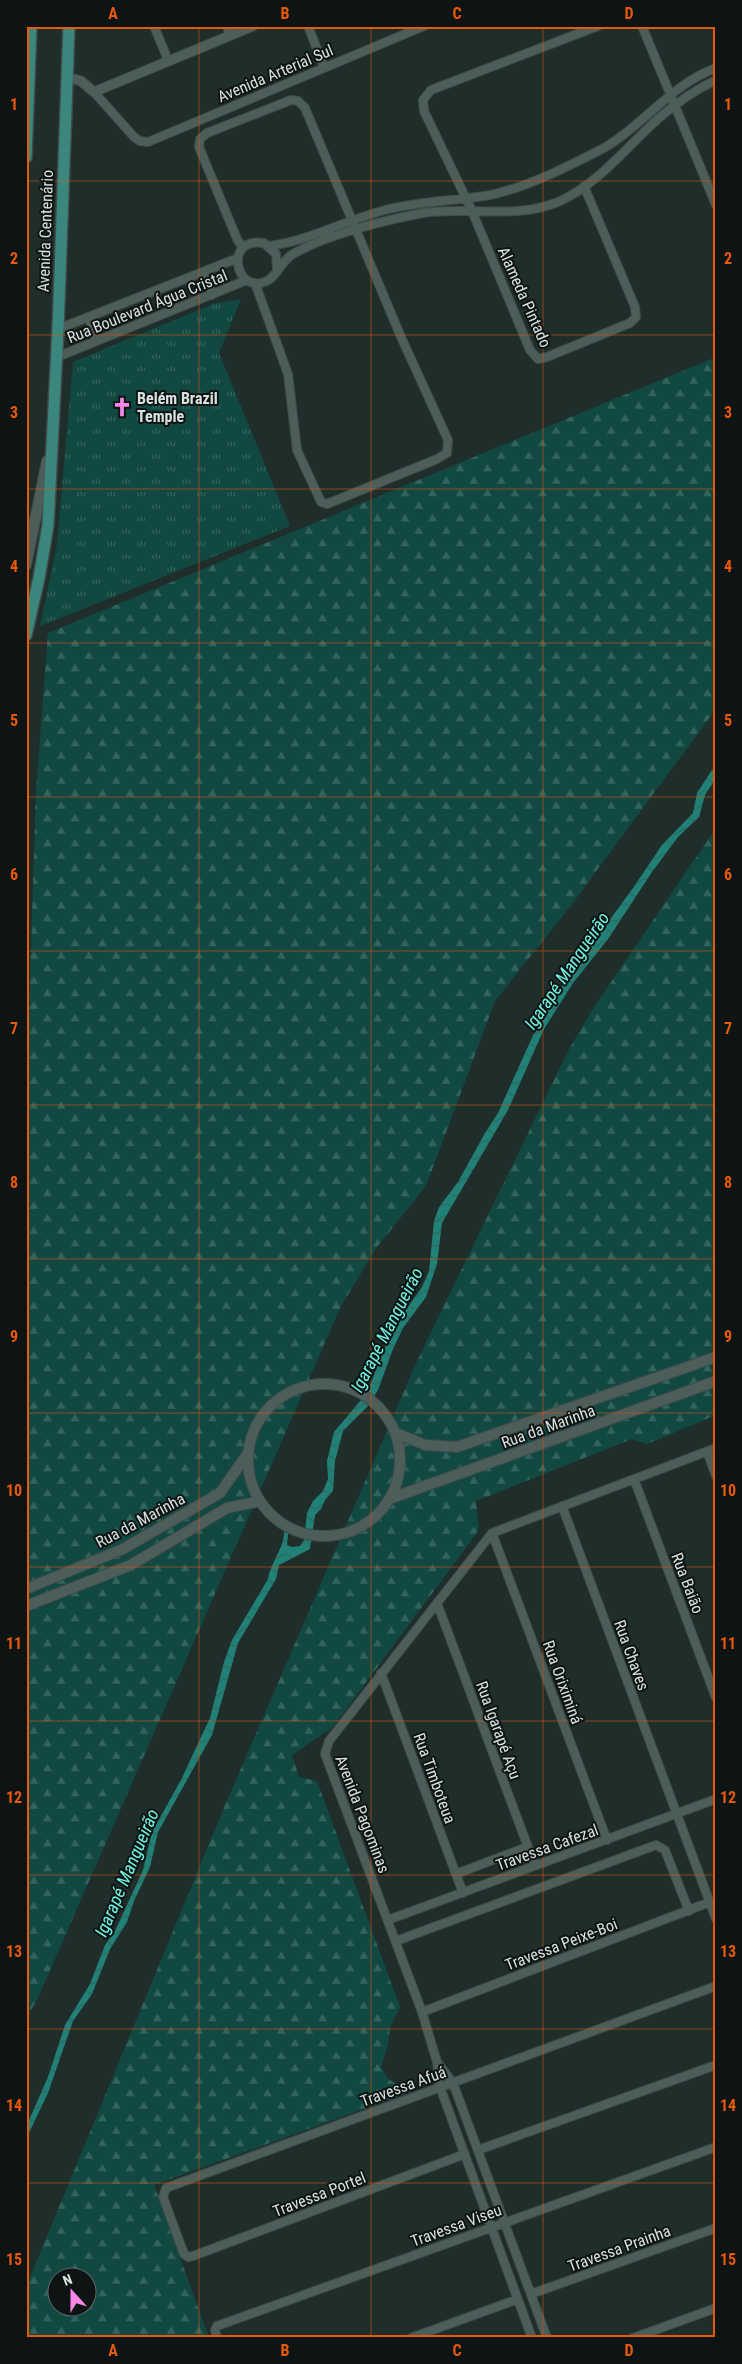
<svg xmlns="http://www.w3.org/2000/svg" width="742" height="2364" font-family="'Roboto Condensed',sans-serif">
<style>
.grass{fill:url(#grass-tufts)}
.forest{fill:url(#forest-firs);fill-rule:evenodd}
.water{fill:url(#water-waves)}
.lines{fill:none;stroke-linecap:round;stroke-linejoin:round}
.minor-casing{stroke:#3e4b49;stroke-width:10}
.tertiary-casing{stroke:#3e4b49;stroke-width:11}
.secondary-casing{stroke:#3e4b49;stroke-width:12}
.primary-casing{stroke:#3e4b49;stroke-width:14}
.minor{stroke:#4d5d5a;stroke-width:8}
.tertiary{stroke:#4d5d5a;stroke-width:9}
.secondary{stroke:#4d5d5a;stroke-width:10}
.primary{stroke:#3b867d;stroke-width:11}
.grid{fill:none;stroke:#e8590c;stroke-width:1;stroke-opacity:0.55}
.labels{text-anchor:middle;stroke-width:4;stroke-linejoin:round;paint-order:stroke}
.street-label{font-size:16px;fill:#d9e2e0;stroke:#0e1413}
.poi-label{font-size:16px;font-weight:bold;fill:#d9e2e0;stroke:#0e1413;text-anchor:start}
.water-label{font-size:18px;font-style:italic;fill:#72f3e2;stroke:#0e1413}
.neatline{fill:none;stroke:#e8590c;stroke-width:2}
.grid-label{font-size:16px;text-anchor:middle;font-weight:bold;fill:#e8590c}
</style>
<defs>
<pattern id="grass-tufts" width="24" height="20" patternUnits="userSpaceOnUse" patternTransform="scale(1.25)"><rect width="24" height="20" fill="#114942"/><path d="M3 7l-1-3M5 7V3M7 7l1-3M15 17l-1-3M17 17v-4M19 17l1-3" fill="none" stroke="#33635d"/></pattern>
<pattern id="forest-firs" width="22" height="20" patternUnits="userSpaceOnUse" patternTransform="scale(1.25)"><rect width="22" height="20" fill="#114942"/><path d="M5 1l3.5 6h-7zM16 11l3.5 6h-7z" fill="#33635d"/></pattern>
<pattern id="water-waves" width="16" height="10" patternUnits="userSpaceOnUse" patternTransform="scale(1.25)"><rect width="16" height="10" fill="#218176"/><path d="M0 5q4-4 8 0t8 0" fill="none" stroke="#2f665f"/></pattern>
</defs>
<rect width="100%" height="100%" fill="#1f2e2b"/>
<path class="grass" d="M241 299 219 353 290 526 40 626 57 544 73 362 213 304Z"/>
<path class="forest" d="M716 357V709L572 904 495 1001 426 1186 377 1247 341 1306 37 2000 26 2018V1104L36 790 48 633Z
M716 828V1415L647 1444 632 1439 476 1501 479 1530 333 1727 292 1755 299 1777 317 1781 400 2007 390 2027 388 2045 381 2067 388 2079 410 2092 154 2185 209 2338H26V2287L223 1810 418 1359 568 1051 594 1007ZM58 2276H88V2306H58Z"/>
<path class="water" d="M716 764V778L705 795 699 817 678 837 652 872 608 939 573 983 544 1029 508 1110 442 1223 437 1264 426 1297 403 1328 393 1349 378 1390 367 1407 343 1431 335 1461 333 1491 325 1500 321 1509 315 1515 310 1549 279 1565 276 1579 238 1643 212 1735 158 1832 150 1867 134 1901 127 1922 110 1949 92 1994 73 2021 48 2093 26 2139V2127L48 2077 65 2025 90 1984 105 1945 115 1931 143 1870 152 1832 181 1780 201 1737 210 1718 224 1662 232 1640 268 1579C271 1560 287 1546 284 1525L288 1534 287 1545 292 1547 300 1546 304 1540 307 1513 313 1501 323 1491 328 1479 327 1461 334 1432 367 1393 387 1342 398 1321 422 1287 429 1271 434 1221 439 1207 458 1182 485 1133 498 1113 540 1020 554 1002 565 981 633 888 662 845 693 813 697 793Z"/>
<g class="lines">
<defs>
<path id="minor" d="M154 26 168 60
M227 26 230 35
M308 26 324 67
M642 26 716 205
M94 92 134 137 140 141 148 142 424 26
M584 186 635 307 636 317 630 323 547 357 538 359 530 350 472 211 424 111 423 100 431 90 598 26
M269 246C309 241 346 220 385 210 419 201 455 201 490 195 528 187 567 167 602 149 642 127 671 84 716 68
M243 248 237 239 199 147 200 139 207 133 291 100 298 101 305 108 401 337 448 440 447 453 437 459 332 502 327 504 321 502 297 450 288 374 255 283
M277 269 276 254 264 243C223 236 235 296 267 281 278 275 282 260 293 254 326 235 385 220 423 213 468 206 514 220 558 202 599 184 626 147 659 118 676 103 695 90 716 80
M203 272 212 295
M89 317 96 341
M58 329 238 258
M57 357 247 280
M707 1451 716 1476
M634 1479 716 1698
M562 1506 716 1919
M492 1533 329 1741 325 1754 422 2012 437 2062 440 2087 532 2338
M492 1533 607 1840
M492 1533 716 1448
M437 1603 535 1866
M381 1673 463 1893
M456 1874 527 1847
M388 1920 716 1799
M396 1941 656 1845 665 1850 689 1911
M422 2012 710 1902
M437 2062 453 2083 547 2338
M478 2150 716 2065
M465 2154 193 2256 188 2257 184 2254 163 2197 166 2188 716 1986
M531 2294 716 2228
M217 2338 215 2330 217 2326 716 2147
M411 2338 518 2299
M633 2338 716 2308"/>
<path id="tertiary" d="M67 77 81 81 94 92 253 26"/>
<path id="secondary" d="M26 565 47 461
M248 1460a76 76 0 1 1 152 0a76 76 0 1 1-152 0Z
M396 1433 425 1445 457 1447 716 1357
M389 1499 716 1381
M26 1589 123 1549 220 1493 248 1453
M26 1606 131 1565 227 1508 260 1501"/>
<path id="primary" d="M26 157 31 26
M26 635 39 578 48 525 58 329 69 26"/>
</defs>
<use href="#minor" class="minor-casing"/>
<use href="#tertiary" class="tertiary-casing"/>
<use href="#secondary" class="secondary-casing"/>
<use href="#primary" class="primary-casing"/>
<use href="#minor" class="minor"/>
<use href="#tertiary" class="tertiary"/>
<use href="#secondary" class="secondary"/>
<use href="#primary" class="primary"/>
</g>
<path class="grid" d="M199 26V2338M371 26V2338M543 26V2338M26 181H716M26 335H716M26 489H716M26 643H716M26 797H716M26 951H716M26 1105H716M26 1259H716M26 1413H716M26 1567H716M26 1721H716M26 1875H716M26 2029H716M26 2183H716"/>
<defs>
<symbol id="church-bare" viewBox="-9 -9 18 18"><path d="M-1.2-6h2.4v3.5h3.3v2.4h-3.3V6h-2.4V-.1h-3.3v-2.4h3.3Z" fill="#fa87e7" stroke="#0e1413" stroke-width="2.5" paint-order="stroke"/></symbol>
</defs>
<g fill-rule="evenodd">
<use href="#church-bare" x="108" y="393" width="28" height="28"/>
</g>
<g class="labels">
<g class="street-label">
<text transform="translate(275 73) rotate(-23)" y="6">Avenida Arterial Sul</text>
<text transform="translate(45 231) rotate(-88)" y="6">Avenida Centenário</text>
<text transform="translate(525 297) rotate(66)" y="6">Alameda Pintado</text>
<text transform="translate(147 306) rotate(-22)" y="6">Rua Boulevard Água Cristal</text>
<text transform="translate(548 1426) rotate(-20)" y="6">Rua da Marinha</text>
<text transform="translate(140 1520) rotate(-28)" y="6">Rua da Marinha</text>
<text transform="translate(688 1583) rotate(69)" y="6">Rua Baião</text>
<text transform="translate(632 1655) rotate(70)" y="6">Rua Chaves</text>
<text transform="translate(563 1682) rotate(70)" y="6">Rua Oriximiná</text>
<text transform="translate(499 1730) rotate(70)" y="6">Rua Igarapé Açu</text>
<text transform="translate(435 1778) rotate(70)" y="6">Rua Timboteua</text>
<text transform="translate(363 1814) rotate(69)" y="6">Avenida Pagominas</text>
<text transform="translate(547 1847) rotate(-20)" y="6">Travessa Cafezal</text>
<text transform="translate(561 1944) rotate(-21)" y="6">Travessa Peixe-Boi</text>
<text transform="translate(403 2086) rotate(-20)" y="6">Travessa Afuá</text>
<text transform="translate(319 2194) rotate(-21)" y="6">Travessa Portel</text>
<text transform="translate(456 2225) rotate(-20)" y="6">Travessa Viseu</text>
<text transform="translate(619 2248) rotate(-20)" y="6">Travessa Prainha</text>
</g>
<g class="poi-label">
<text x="137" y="404">Belém Brazil<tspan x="137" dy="18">Temple</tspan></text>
</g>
<g class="water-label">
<text transform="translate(567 971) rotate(-56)" y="6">Igarapé Mangueirão</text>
<text transform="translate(387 1330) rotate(-63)" y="6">Igarapé Mangueirão</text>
<text transform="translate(127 1873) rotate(-67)" y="6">Igarapé Mangueirão</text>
</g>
</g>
<rect width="742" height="2364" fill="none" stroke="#0e1413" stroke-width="55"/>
<g transform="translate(72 2292) rotate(339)"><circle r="24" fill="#0e1413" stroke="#5f6665"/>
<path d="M0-4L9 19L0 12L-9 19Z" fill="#fa87e7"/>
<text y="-8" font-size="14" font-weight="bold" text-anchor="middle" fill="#d9e2e0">N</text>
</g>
<rect x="28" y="28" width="686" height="2308" class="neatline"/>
<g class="grid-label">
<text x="113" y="19">A</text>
<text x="285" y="19">B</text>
<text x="457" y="19">C</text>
<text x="629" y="19">D</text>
<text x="14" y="110">1</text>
<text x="728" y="110">1</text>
<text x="14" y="264">2</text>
<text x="728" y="264">2</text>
<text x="14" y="418">3</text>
<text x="728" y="418">3</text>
<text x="14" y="572">4</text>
<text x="728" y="572">4</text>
<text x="14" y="726">5</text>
<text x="728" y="726">5</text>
<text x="14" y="880">6</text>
<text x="728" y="880">6</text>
<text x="14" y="1034">7</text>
<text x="728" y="1034">7</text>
<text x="14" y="1188">8</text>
<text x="728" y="1188">8</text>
<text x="14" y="1342">9</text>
<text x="728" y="1342">9</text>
<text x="14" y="1496">10</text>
<text x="728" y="1496">10</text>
<text x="14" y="1649">11</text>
<text x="728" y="1649">11</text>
<text x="14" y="1803">12</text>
<text x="728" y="1803">12</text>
<text x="14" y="1957">13</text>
<text x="728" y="1957">13</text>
<text x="14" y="2111">14</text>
<text x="728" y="2111">14</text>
<text x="14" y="2265">15</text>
<text x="728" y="2265">15</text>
<text x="113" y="2356">A</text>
<text x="285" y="2356">B</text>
<text x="457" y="2356">C</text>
<text x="629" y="2356">D</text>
</g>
</svg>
